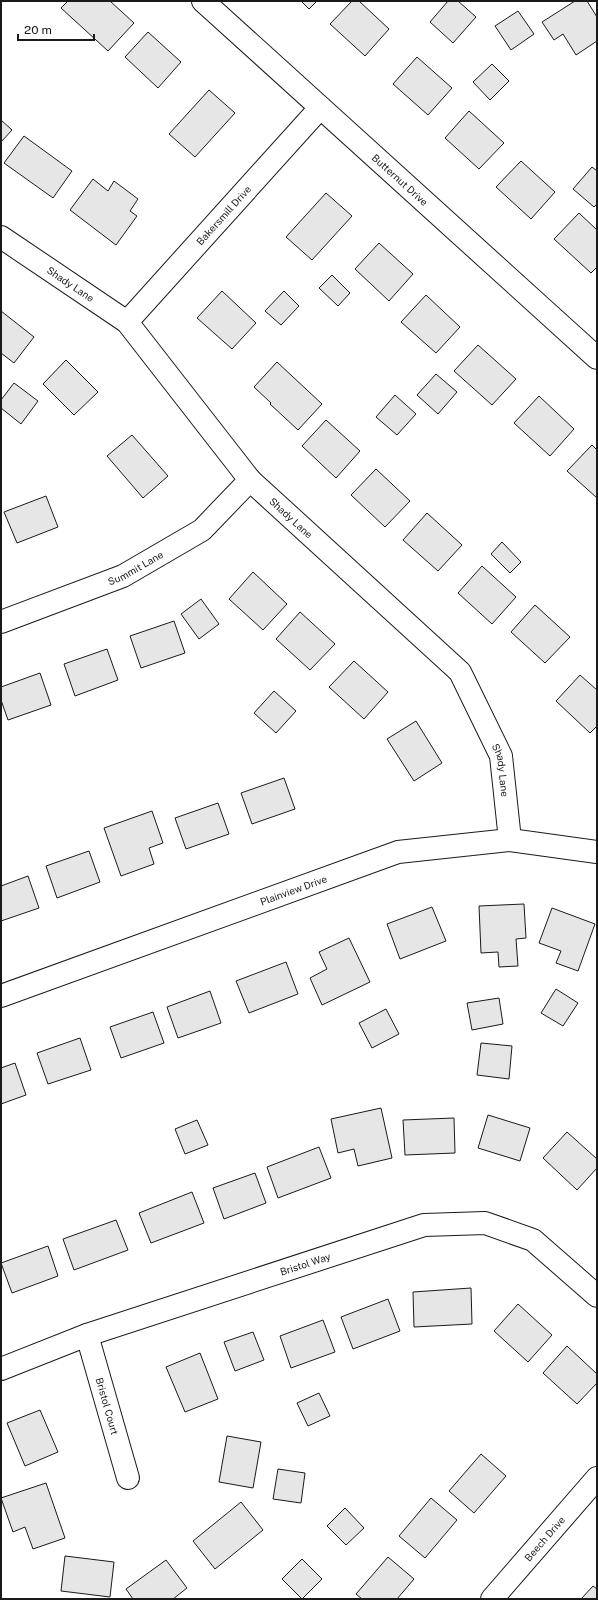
<svg xmlns="http://www.w3.org/2000/svg" width="598" height="1600" font-family="'Public Sans',sans-serif">
<style>
.building{fill:#e6e6e6;stroke:#1a1a1a}
.lines{fill:none;stroke-linecap:round;stroke-linejoin:round}
.minor-casing{stroke:#1a1a1a;stroke-width:24}
.minor{stroke:#fff;stroke-width:22}
.labels{text-anchor:middle;stroke-width:3;stroke-linejoin:round;paint-order:stroke}
.street-label{font-size:10px;fill:#1a1a1a;stroke:#fff}
</style>
<rect width="100%" height="100%" fill="#fff"/>
<path class="building" d="M68 1H110L134 23 108 51 61 8Z
M301 1H317L309 9Z
M352 1H359L389 29 365 56 330 24Z
M448 1H458L476 17 453 43 430 22Z
M575 1H587L597 17V41L576 55 563 34 554 40 542 22Z
M518 11 534 34 511 50 495 26Z
M148 32 181 62 158 88 125 57Z
M417 57 452 88 428 115 393 84Z
M492 64 509 81 490 100 473 82Z
M209 90 235 113 195 157 169 134Z
M469 111 504 143 479 169 445 138Z
M1 120 12 130 1 142Z
M24 136 72 171 53 198 4 163Z
M521 161 555 192 531 219 496 187Z
M592 167 597 171V204L594 207 573 189Z
M93 179 108 191 114 181 138 199 130 211 137 216 116 245 70 210Z
M326 193 352 216 312 260 286 237Z
M579 213 597 230V267L591 273 554 239Z
M379 243 413 274 389 301 355 269Z
M332 275 350 293 338 306 319 288Z
M222 291 256 323 232 349 197 318Z
M284 291 299 306 281 325 265 311Z
M426 295 460 327 436 353 401 322Z
M1 311 34 337 14 363 1 353Z
M478 345 516 379 492 405 454 371Z
M66 360 98 392 74 415 43 384Z
M277 362 322 404 298 430 270 404 271 403 254 387Z
M436 374 457 392 438 414 417 395Z
M14 383 38 401 21 424 1 408V400Z
M395 395 416 414 397 435 376 417Z
M539 396 574 429 550 456 514 423Z
M326 420 360 451 336 478 302 446Z
M132 435 168 476 143 498 107 456Z
M592 445 597 450V498L567 471Z
M376 469 410 501 385 527 351 495Z
M46 496 58 527 17 543 4 512Z
M427 513 462 545 438 571 403 540Z
M502 542 521 562 510 573 491 554Z
M482 566 516 597 492 624 458 593Z
M253 572 287 604 263 630 229 599Z
M201 599 219 624 199 639 181 614Z
M535 605 570 637 545 663 511 632Z
M300 612 335 644 310 670 276 639Z
M174 621 185 653 141 668 130 636Z
M107 649 118 680 75 696 64 664Z
M354 661 388 692 364 719 329 687Z
M40 673 51 705 8 720 1 700V687Z
M580 675 597 690V726L590 733 556 701Z
M274 691 296 711 276 733 254 713Z
M416 721 442 763 414 781 387 739Z
M284 778 295 809 252 824 241 793Z
M218 803 229 834 186 849 175 818Z
M152 811 163 843 149 848 154 864 121 876 104 828Z
M89 851 100 882 57 898 46 866Z
M28 876 39 908 1 921V886Z
M524 904 526 938 516 939 518 966 499 967 498 952 481 953 479 906Z
M432 907 446 941 400 959 387 924Z
M552 908 595 924 578 971 556 963 561 951 539 943Z
M349 938 370 982 322 1005 310 978 327 969 319 952Z
M286 962 298 994 249 1013 236 981Z
M556 989 578 1003 563 1026 541 1013Z
M210 991 221 1023 178 1038 167 1007Z
M499 998 503 1024 472 1030 467 1003Z
M386 1009 399 1034 372 1048 359 1023Z
M153 1012 164 1043 121 1058 110 1027Z
M80 1038 91 1070 48 1084 37 1053Z
M481 1043 512 1046 509 1079 477 1075Z
M15 1063 26 1095 1 1104V1068Z
M381 1108 392 1158 358 1166 354 1149 338 1153 331 1119Z
M488 1115 530 1128 520 1161 478 1148Z
M454 1118 455 1153 405 1155 403 1120Z
M197 1120 208 1145 185 1154 175 1129Z
M567 1132 597 1159V1168L577 1190 543 1158Z
M319 1147 331 1178 278 1198 267 1167Z
M255 1173 266 1203 224 1219 213 1188Z
M192 1192 204 1223 151 1243 139 1213Z
M116 1220 128 1250 74 1270 63 1239Z
M48 1246 58 1276 12 1293 1 1263Z
M471 1288 472 1324 414 1327 413 1292Z
M388 1299 400 1331 353 1349 341 1317Z
M518 1304 552 1335 528 1362 494 1331Z
M323 1320 335 1352 291 1368 280 1336Z
M253 1332 264 1360 235 1371 224 1342Z
M567 1346 597 1374V1383L577 1404 543 1373Z
M200 1353 218 1399 185 1412 166 1367Z
M319 1393 330 1416 308 1426 297 1403Z
M40 1410 58 1452 25 1466 7 1423Z
M227 1436 261 1442 253 1488 219 1482Z
M481 1454 506 1476 474 1513 449 1491Z
M278 1469 305 1473 301 1503 273 1499Z
M46 1483 65 1538 33 1549 25 1527 13 1532 1 1498Z
M431 1498 457 1520 425 1558 399 1536Z
M241 1502 263 1530 215 1569 193 1541Z
M345 1508 364 1528 346 1545 327 1526Z
M65 1556 114 1562 110 1597 61 1591Z
M388 1557 414 1579 397 1599H362L356 1594Z
M302 1559 322 1579 302 1599 282 1579Z
M166 1560 187 1588 173 1599H133L126 1589Z
M593 1586 597 1589V1599H581Z"/>
<g class="lines">
<defs>
<g id="minor">
<path id="s1" d="M203 1 597 358"/>
<path id="s2" d="M1 237 127 322 250 480 460 672 501 756 510 840"/>
<path id="s3" d="M127 322 320 108"/>
<path id="s4" d="M1 622 123 576 202 530 250 480"/>
<path id="s5" d="M1 996 398 852 510 840 597 852"/>
<path id="s6" d="M87 1335 128 1478"/>
<path id="s7" d="M1 1369 87 1335 424 1225 485 1223 533 1240 597 1296"/>
<path id="s8" d="M492 1599 597 1478"/>
</g>
</defs>
<use href="#minor" class="minor-casing"/>
<use href="#minor" class="minor"/>
</g>
<g class="labels">
<g class="street-label">
<text dy="4" stroke="none"><textPath href="#s1" startOffset="266">Butternut Drive</textPath></text>
<text dy="4" stroke="none"><textPath href="#s3" startOffset="144">Bakersmill Drive</textPath></text>
<text dy="4" stroke="none"><textPath href="#s2" startOffset="84">Shady Lane</textPath></text>
<text dy="4" stroke="none"><textPath href="#s2" startOffset="408">Shady Lane</textPath></text>
<text dy="4" stroke="none"><textPath href="#s4" startOffset="145">Summit Lane</textPath></text>
<text dy="4" stroke="none"><textPath href="#s2" startOffset="744">Shady Lane</textPath></text>
<text dy="4" stroke="none"><textPath href="#s5" startOffset="311">Plainview Drive</textPath></text>
<text dy="4" stroke="none"><textPath href="#s7" startOffset="322">Bristol Way</textPath></text>
<text dy="4" stroke="none"><textPath href="#s6" startOffset="74">Bristol Court</textPath></text>
<text dy="4" stroke="none"><textPath href="#s8" startOffset="80">Beech Drive</textPath></text>
</g>
</g>
<rect width="598" height="1600" fill="none" stroke="#1a1a1a" stroke-width="4"/>
<path d="M18 34v6h76v-6" fill="none" stroke="#1a1a1a" stroke-width="2"/>
<text x="24" y="34" font-size="12" fill="#1a1a1a" stroke="#ffffff" stroke-width="3" paint-order="stroke">20 m</text>
</svg>
